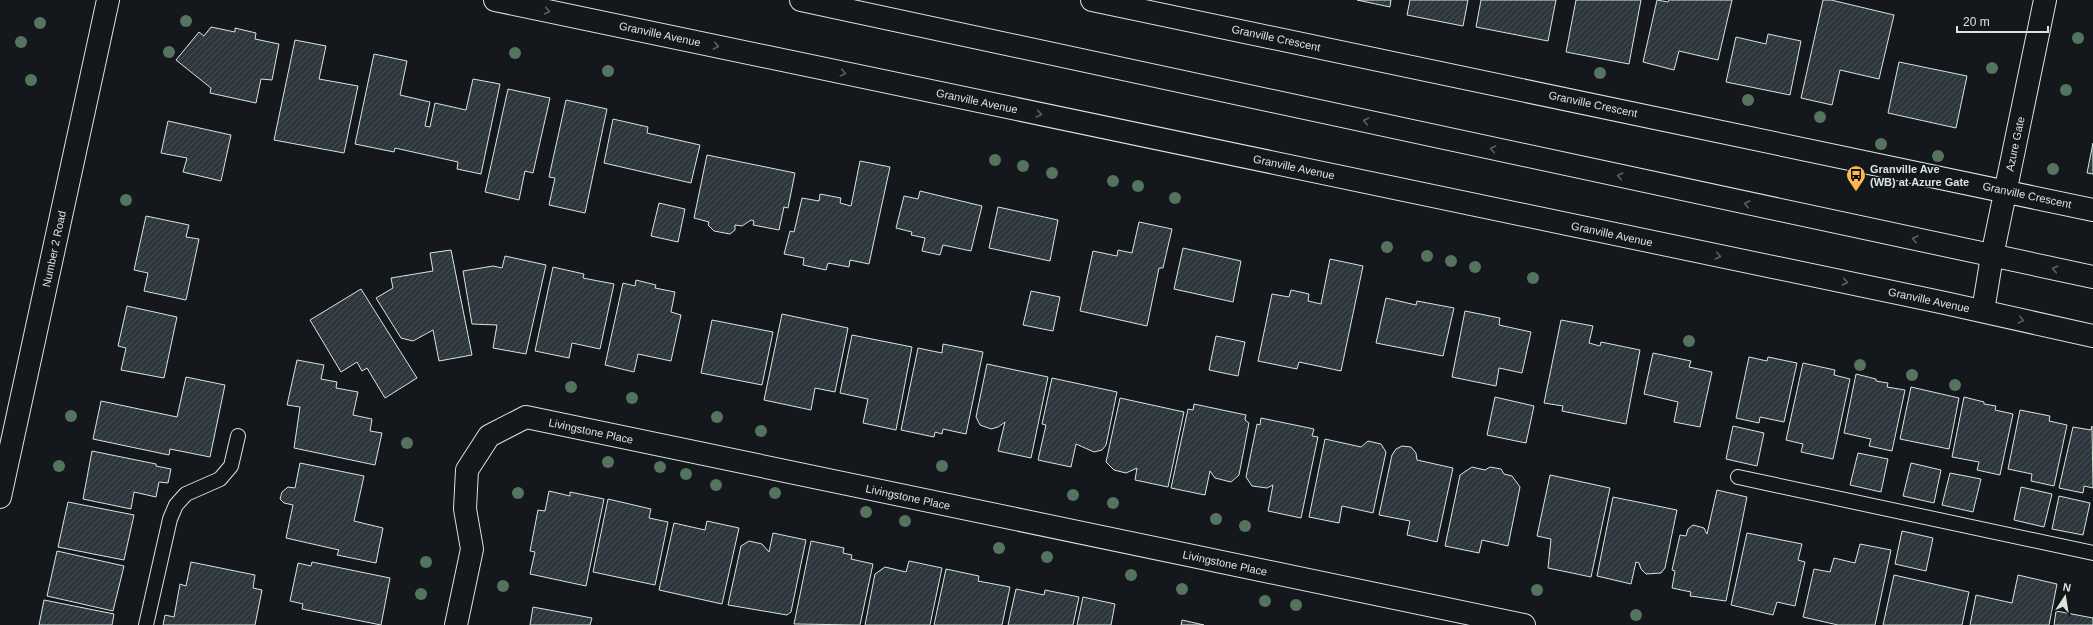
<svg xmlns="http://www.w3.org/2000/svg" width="2093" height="625" font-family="Arial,sans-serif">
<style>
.building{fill:url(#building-hatch);stroke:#d8e6dc}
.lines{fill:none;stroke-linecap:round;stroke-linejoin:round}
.service-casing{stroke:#d8e6dc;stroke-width:16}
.minor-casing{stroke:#d8e6dc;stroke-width:24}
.secondary-casing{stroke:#d8e6dc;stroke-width:24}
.service{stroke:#14181c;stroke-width:14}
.minor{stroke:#14181c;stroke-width:22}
.secondary{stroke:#14181c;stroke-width:22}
.tree{fill:#55745f}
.oneway{stroke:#59605f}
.labels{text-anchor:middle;stroke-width:3;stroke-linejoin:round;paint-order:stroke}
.street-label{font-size:11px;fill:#d8e6dc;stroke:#14181c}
.poi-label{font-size:11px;font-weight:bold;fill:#d8e6dc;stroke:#14181c;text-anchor:start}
</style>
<defs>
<pattern id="building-hatch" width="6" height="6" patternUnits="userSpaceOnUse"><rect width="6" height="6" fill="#2c363c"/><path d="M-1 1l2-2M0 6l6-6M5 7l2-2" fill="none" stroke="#4a5358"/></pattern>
</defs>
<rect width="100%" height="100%" fill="#14181c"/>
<path class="building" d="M1357 0H1391L1390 7Z
M1410 0H1468L1463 26 1407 15Z
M1481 0H1556L1548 41 1476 27Z
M1576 0H1641L1629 64 1566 52Z
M1657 0 1668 2 1669 0H1732L1718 60 1679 51 1674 70 1643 62Z
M1823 0H1831L1894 15 1879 79 1840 70 1832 105 1801 98Z
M211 27 235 32V28L256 33 255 39 279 44 272 80 261 79 256 103 210 93 211 88 176 60 199 32 204 36Z
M1768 34 1801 41 1790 95 1726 82 1736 37 1766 44Z
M295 40 326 46 319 79 358 86 344 153 274 140Z
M374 54 407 61 400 95 430 102 425 126 430 127 435 103 466 110 473 79 500 84 481 174 457 169 458 162 395 148 394 152 355 144Z
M1899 62 1967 76 1956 128 1888 113Z
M508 89 550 98 533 173 525 171 519 200 485 192Z
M566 100 607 109 585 213 549 205 555 178 549 177Z
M613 119 648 127 647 133 700 145 691 183 604 163Z
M168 121 231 135 221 181 183 172 187 158 161 153Z
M2093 143V174L2087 173Z
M707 155 795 173 788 208 784 207 779 230 753 225 754 221 751 220 742 226 735 225V230L730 234 714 231 708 225 709 222 694 218Z
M860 161 890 167 869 264 850 260 849 267 828 263 826 270 803 265 804 258 784 254 790 231 794 232 802 198 819 201 820 194 841 198 840 203 851 206Z
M920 191 982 206 971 251 943 245 940 255 922 251 925 238 911 235 912 232 896 228 904 196 918 199Z
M659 203 685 209 678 242 651 236Z
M998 207 1058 220 1050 261 989 248Z
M146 216 189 225 186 237 199 239 186 300 144 291 148 273 134 270Z
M1139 222 1172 229 1163 268H1159L1147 326 1080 311 1093 251 1117 256 1118 250 1132 253Z
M1183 248 1241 261 1233 302 1174 289Z
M451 250 472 355 439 361 433 330 413 341 401 338 376 298 393 288 391 278 433 271 430 253Z
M505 256 546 265 526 354 493 348 497 325 472 324 463 271 493 266 502 268Z
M1330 259 1363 266 1341 371 1299 362 1297 369 1258 361 1272 294 1289 297 1291 290 1309 294 1308 301 1321 304Z
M553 267 584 274 583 278 614 284 600 349 572 343 569 358 535 351Z
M636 280 656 285 655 288 675 292 671 312 681 315 671 361 638 354 634 372 605 365 623 283 635 286Z
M361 289 417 378 385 398 367 368 362 371 357 362 341 372 310 320Z
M1031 291 1060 297 1053 331 1023 325Z
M1386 298 1416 305 1417 301 1454 308 1443 356 1376 343Z
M127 306 177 317 164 378 121 370 126 348 118 346Z
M1465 311 1500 318 1499 325 1531 332 1522 373 1499 368 1496 386 1452 377Z
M782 314 848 328 835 392 815 388 811 410 764 400Z
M712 320 773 332 762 385 701 373Z
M1561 320 1593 326 1589 343 1600 346 1601 342 1640 350 1626 424 1562 411 1563 406 1544 403Z
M852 335 912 347 896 430 863 423 868 399 840 393Z
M1216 336 1245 342 1238 376 1209 370Z
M943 344 983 352 966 434 943 429 942 434 935 432 934 437 901 430 918 348 942 353Z
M1653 353 1691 361 1689 367 1712 372 1700 427 1674 422 1678 402 1644 394Z
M1749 357 1767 361 1768 357 1797 363 1784 422 1760 417 1759 423 1736 418Z
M297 360 324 365 321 379 337 382 336 388 358 392 353 415 372 419 370 431 382 433 375 465 294 448 300 407 287 405Z
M1803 363 1835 370 1834 375 1850 379 1833 459 1801 452 1803 444 1786 440Z
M987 364 1048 377 1031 458 998 451 1005 422 998 427 991 429 980 425 976 417Z
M1856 374 1876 379V381L1888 383 1887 387 1905 390 1892 451 1869 446 1871 439 1844 433Z
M186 377 225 385 210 457 170 449 169 455 93 439 101 401 177 417Z
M1052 378 1117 392 1106 445 1102 450 1094 452 1076 444 1071 467 1038 460 1046 425 1042 424Z
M1911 387 1959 398 1949 449 1900 439Z
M1495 397 1534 406 1526 443 1487 435Z
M1964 397 1984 402V404L1996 406 1995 410 2013 414 2000 475 1977 470 1979 462 1952 457Z
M1120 398 1184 412 1168 487 1135 480 1137 468 1126 473 1114 470 1106 462Z
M1194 404 1246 415 1245 420 1249 423 1239 475 1231 482 1215 478 1210 471 1205 495 1171 488 1188 409 1193 410Z
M2020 410 2050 416 2049 421 2067 425 2054 486 2031 481 2032 474 2008 469Z
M1261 418 1314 429 1312 436 1318 437 1301 518 1268 511 1273 485 1267 488 1252 486 1246 477 1257 424 1260 425Z
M1733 426 1764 433 1757 466 1726 459Z
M2092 426 2093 488 2084 486 2083 493 2059 488 2073 427 2091 430Z
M1325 439 1361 447 1368 441 1381 444 1386 452 1373 513 1342 506 1339 523 1309 517Z
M1402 446 1411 447 1416 453 1417 460 1453 468 1437 542 1407 535 1410 521 1379 515 1392 455 1396 449Z
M92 451 156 464V466L171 469 168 483 159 482 156 497 134 492 131 509 83 499Z
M1858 453 1888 459 1881 492 1850 485Z
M300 463 364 476 354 521 383 528 376 563 337 555 339 550 286 538 293 505 284 503 280 499 282 492 288 487 295 488Z
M1911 463 1941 470 1934 503 1903 496Z
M1472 467 1485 470 1490 467 1501 469 1504 474 1512 476 1520 487 1508 546 1482 540 1479 553 1445 546 1460 475Z
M1950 473 1981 479 1973 512 1942 505Z
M1550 475 1610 488 1591 577 1548 568 1551 539 1537 536Z
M2021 487 2052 494 2044 527 2014 520Z
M1717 490 1747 497 1726 601 1690 596 1691 592 1672 588 1675 571 1672 570 1680 535 1686 536 1688 529 1693 525 1704 528 1707 534Z
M549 491 570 496V492L604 499 586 586 530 574 535 552 530 551 538 510 545 511Z
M2059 496 2090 503 2083 535 2052 529Z
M1613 497 1677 510 1665 568 1661 573 1646 574 1641 569 1639 563 1636 562 1631 584 1597 576Z
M608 499 651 509 649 518 668 522 655 585 593 572Z
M68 502 134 515 124 560 58 547Z
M707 521 739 528 722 604 659 590 674 523 705 530Z
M1902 531 1933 538 1926 571 1895 564Z
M773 533 806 540 791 612 787 615 728 605 741 546 749 541 762 544 769 552Z
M1747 533 1802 544 1798 560 1805 562 1795 606 1777 602 1773 615 1731 605Z
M811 541 844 548 843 553 852 555 851 559 873 564 860 625 794 624Z
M1860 544 1891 550 1875 625H1838L1803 617 1814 569 1830 572 1834 558 1855 563Z
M57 551 124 566 113 611 47 596Z
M909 561 942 568 930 625H865L875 574 885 567 906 572Z
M191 562 255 575 253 588 262 590 255 625H163L165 615 174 617 180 584 186 586Z
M312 562 390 578 381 625 302 609 303 604 290 601 298 563 311 566Z
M946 569 979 576 978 581 1010 587 1002 625H934Z
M1894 575 1969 592 1962 625H1883Z
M2018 575 2057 584 2049 625H1970L1976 595 2012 603Z
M1016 589 1044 595 1045 590 1079 597 1073 625H1008Z
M1083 597 1115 604 1111 625H1077Z
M44 600 114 614 112 625H39Z
M533 607 592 618 590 625H530Z
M2056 611 2093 618V625H2054Z
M1182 620 1204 625H1181Z"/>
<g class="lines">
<defs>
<path id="service" d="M1738 477 2093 553
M146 625 170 519 176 505 186 494 220 479 231 466 238 436"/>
<path id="minor" d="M1092 0 2093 210
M1983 311 1992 256 2045 0
M456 625 472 549 465 509 467 470 489 436 526 417 1524 625"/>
<path id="secondary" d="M495 0 1945 303 2093 336
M801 0 2093 277
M0 497 108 0"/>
</defs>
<use href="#service" class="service-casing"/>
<use href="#minor" class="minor-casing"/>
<use href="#secondary" class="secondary-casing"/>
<use href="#service" class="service"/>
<use href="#minor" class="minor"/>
<use href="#secondary" class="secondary"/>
</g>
<g class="tree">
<circle cx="186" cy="21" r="6"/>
<circle cx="40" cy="23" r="6"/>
<circle cx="2078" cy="38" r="6"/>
<circle cx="21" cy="42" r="6"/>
<circle cx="169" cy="52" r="6"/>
<circle cx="515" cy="53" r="6"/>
<circle cx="1992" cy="68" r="6"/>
<circle cx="608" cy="71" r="6"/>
<circle cx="1600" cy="73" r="6"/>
<circle cx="31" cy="80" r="6"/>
<circle cx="2066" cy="90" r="6"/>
<circle cx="1748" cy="100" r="6"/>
<circle cx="1820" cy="117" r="6"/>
<circle cx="1881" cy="144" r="6"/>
<circle cx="1938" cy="156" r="6"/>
<circle cx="995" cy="160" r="6"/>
<circle cx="1023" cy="166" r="6"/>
<circle cx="2053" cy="169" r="6"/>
<circle cx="1052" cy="173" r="6"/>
<circle cx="1113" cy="181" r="6"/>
<circle cx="1138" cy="186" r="6"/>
<circle cx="1175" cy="198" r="6"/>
<circle cx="126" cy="200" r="6"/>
<circle cx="1387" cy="247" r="6"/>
<circle cx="1427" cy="256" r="6"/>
<circle cx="1451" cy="261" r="6"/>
<circle cx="1475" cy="267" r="6"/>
<circle cx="1533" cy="278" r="6"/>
<circle cx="1689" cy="341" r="6"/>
<circle cx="1860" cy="365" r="6"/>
<circle cx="1912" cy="375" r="6"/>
<circle cx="1955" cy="385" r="6"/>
<circle cx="571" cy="387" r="6"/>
<circle cx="632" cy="398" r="6"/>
<circle cx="71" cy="416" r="6"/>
<circle cx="717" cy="417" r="6"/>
<circle cx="761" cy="431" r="6"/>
<circle cx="407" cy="443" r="6"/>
<circle cx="608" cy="462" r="6"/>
<circle cx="59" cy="466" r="6"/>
<circle cx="942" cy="466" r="6"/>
<circle cx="660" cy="467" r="6"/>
<circle cx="686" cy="474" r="6"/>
<circle cx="716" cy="485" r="6"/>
<circle cx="518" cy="493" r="6"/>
<circle cx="775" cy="493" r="6"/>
<circle cx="1073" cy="495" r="6"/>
<circle cx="1113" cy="503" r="6"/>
<circle cx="866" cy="512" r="6"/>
<circle cx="1216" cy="519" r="6"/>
<circle cx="905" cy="521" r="6"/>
<circle cx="1245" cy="526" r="6"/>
<circle cx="999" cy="548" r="6"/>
<circle cx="1047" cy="557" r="6"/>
<circle cx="426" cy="562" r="6"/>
<circle cx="1131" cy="575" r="6"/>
<circle cx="503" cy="586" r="6"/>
<circle cx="1182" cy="589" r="6"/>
<circle cx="1537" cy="590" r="6"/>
<circle cx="421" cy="594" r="6"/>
<circle cx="1265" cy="601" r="6"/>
<circle cx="1296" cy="605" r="6"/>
<circle cx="1636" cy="615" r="6"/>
</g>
<defs><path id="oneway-chevron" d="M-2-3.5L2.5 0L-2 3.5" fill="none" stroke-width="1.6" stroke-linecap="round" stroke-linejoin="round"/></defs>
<g class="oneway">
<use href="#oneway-chevron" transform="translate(547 11) rotate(12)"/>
<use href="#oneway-chevron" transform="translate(716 46) rotate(12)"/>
<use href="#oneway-chevron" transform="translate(843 73) rotate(12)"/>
<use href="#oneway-chevron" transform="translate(1039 114) rotate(12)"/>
<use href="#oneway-chevron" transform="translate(1366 121) rotate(-168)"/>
<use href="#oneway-chevron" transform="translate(1493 149) rotate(-168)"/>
<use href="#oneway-chevron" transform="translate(1620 176) rotate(-168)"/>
<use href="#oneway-chevron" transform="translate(1747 204) rotate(-168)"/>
<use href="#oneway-chevron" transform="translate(1915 239) rotate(-168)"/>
<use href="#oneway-chevron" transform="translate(1718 256) rotate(12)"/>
<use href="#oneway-chevron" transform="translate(2055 269) rotate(-168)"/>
<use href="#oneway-chevron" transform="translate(1845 282) rotate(12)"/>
<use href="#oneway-chevron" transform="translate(2021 320) rotate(13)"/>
</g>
<defs>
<symbol id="bus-pin" viewBox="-11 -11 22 30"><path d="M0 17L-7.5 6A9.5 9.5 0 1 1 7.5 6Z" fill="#ffb74d" stroke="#14181c"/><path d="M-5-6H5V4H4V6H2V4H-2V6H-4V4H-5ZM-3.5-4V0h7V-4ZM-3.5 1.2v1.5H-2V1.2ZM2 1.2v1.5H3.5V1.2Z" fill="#111"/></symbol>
</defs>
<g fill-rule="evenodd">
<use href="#bus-pin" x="1845" y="164" width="22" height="30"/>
</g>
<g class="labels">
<g class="street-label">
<text transform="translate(660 34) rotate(12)" y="4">Granville Avenue</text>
<text transform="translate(1276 38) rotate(12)" y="4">Granville Crescent</text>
<text transform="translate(977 101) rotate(12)" y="4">Granville Avenue</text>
<text transform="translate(1593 104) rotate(12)" y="4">Granville Crescent</text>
<text transform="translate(2015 144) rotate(-78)" y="4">Azure Gate</text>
<text transform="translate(1294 167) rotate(12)" y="4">Granville Avenue</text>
<text transform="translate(2027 195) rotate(12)" y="4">Granville Crescent</text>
<text transform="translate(1612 234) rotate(12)" y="4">Granville Avenue</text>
<text transform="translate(54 249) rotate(-78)" y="4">Number 2 Road</text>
<text transform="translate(1929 300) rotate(12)" y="4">Granville Avenue</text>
<text transform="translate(591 431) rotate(12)" y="4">Livingstone Place</text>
<text transform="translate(908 497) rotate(12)" y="4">Livingstone Place</text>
<text transform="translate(1225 563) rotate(12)" y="4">Livingstone Place</text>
</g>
<g class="poi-label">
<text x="1870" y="173">Granville Ave<tspan x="1870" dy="13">(WB) at Azure Gate</tspan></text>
</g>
</g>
<g transform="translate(2065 597) rotate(12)" stroke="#14181c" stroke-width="3" paint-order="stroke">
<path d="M0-3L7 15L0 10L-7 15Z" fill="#d8e6dc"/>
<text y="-6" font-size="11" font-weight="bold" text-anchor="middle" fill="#d8e6dc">N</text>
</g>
<path d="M1957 26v6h91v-6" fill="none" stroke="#d8e6dc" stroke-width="2"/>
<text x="1963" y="26" font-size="12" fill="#d8e6dc" stroke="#14181c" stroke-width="3" paint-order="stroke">20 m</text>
</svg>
